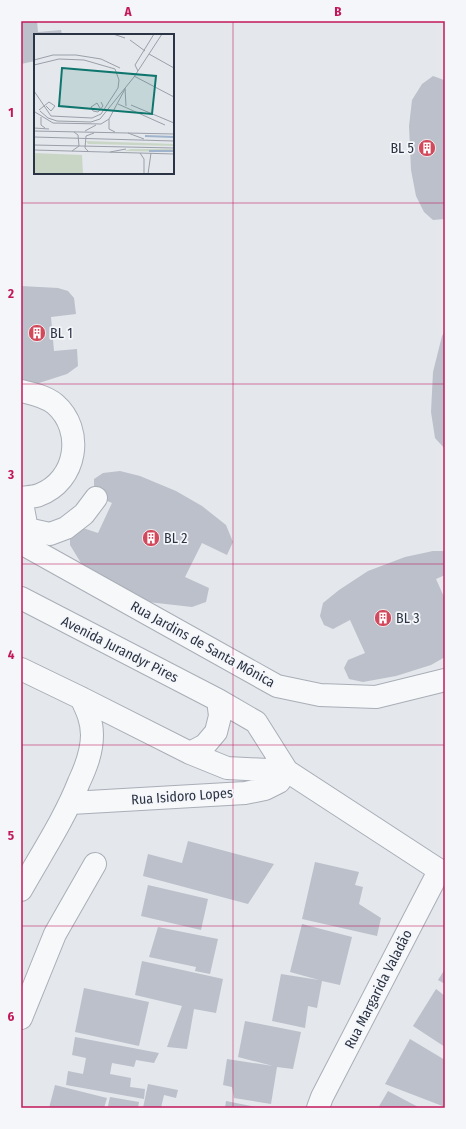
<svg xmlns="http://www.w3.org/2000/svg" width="466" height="1129" font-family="'Fira Sans Condensed',sans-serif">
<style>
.building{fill:#bbc0ca}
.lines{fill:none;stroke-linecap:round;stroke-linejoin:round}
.minor-casing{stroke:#a9aeb7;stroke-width:24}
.minor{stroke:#f7f8fa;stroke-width:22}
.grid{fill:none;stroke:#c2185b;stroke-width:1;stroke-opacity:0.55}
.labels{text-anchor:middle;stroke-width:3.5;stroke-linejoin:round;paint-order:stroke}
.poi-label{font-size:14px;fill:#2b3445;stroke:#f4f6f9;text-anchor:start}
.street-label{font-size:14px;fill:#2b3445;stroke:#f4f6f9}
.inset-river{fill:none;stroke:#9fb4cc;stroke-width:2}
.inset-road{fill:none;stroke:#9a9fa9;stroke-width:1}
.view{fill:#0f766e;fill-opacity:0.15;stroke:#0f766e;stroke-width:2}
.inset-edge{fill:none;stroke:#2b3445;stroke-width:2}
.neatline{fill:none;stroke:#c2185b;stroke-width:1.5}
.grid-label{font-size:13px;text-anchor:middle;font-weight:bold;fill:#c2185b}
</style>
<rect width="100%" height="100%" fill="#e4e7ec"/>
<path class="building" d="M21 21H37L38 32 61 30 62 35H35V61L21 64Z
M433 76 444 80 445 87V219L433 220 424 212 416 196 411 170 409 126 412 100 422 84Z
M21 286 58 288 68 291 74 298 76 314 51 317 54 351 77 349 78 366 67 374 39 383 21 385Z
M445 331V449L435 438 431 412 433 372 442 336Z
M120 471 140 476 176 491 202 506 226 525 233 542 227 555 202 543 185 577 209 588 206 602 192 607 148 602 105 584 81 563 70 545V531L80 527 98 533 112 503 94 495V479L103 473Z
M433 551H445V575L436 579 445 599V657L431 665 396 676 363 682 349 679 344 668 348 660 365 653 350 620 333 629 324 625 320 616 323 603 339 590 368 571 405 557Z
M188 841 274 864 248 904 143 876 148 854 182 863Z
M315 862 359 872 355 885 363 887 359 904 381 918 377 936 302 919Z
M148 885 208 899 201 930 141 916Z
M302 924 352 937 340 985 322 981 317 1008 308 1006 305 1028 272 1021 281 974 319 980 290 972Z
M158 927 218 939 210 974 195 971 196 967 149 957Z
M142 961 223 979 216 1013 194 1009 187 1049 167 1047 182 1006 135 995Z
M445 969V984L438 980Z
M84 988 149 1002 139 1046 75 1032Z
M436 989 445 996V1047L413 1026Z
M245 1021 301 1032 293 1069 277 1067 271 1104 234 1098 232 1087 223 1085 227 1059 273 1066 238 1057Z
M75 1037 159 1053 154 1063 136 1060 134 1067 112 1063 110 1074 131 1078 130 1087 145 1089 144 1099 66 1085 68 1071 83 1074 86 1058 72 1055Z
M410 1039 445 1060V1107L385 1084Z
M148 1084 178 1090 176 1098 164 1095 161 1108H143Z
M55 1085 107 1098 104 1108H49Z
M388 1091 420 1108H378Z
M110 1097 139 1102 138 1108H112L108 1106Z
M226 1101 256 1107V1108H225Z"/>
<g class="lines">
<defs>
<path id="minor" d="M21 391C33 394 45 396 55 404 85 430 77 481 39 495 34 497 27 497 21 498
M21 498 27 529 50 534 66 528 84 514 96 498
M21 543 277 686 320 695 376 697 445 680
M21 598 218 700 256 722 287 771 445 874
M21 669 81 698 190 753 227 768 287 771
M190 753 205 745 216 732 220 716 218 700
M71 803 245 793 265 789 279 782 287 771
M21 890C41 854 64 820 79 782 86 767 92 752 92 735 92 721 87 710 81 698
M21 1018 55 934 95 864
M318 1108 322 1097 439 871"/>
</defs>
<use href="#minor" class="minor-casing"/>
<use href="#minor" class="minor"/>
</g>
<path class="grid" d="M233 21V1108M21 203H445M21 384H445M21 564H445M21 745H445M21 926H445"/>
<defs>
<symbol id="building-disc" viewBox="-11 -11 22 22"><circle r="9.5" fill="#d1495b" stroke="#f4f6f9"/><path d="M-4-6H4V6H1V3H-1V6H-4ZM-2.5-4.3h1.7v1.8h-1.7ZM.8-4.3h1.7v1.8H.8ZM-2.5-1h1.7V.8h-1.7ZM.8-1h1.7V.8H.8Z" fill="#fff"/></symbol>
</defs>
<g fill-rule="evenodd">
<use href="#building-disc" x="417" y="138" width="20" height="20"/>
<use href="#building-disc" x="27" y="323" width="20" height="20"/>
<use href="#building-disc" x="141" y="528" width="20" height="20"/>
<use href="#building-disc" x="373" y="608" width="20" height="20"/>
</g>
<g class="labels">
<g class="poi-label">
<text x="414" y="153" text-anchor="end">BL 5</text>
<text x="50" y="338">BL 1</text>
<text x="164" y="543">BL 2</text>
<text x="396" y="623">BL 3</text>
</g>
<g class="street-label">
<text transform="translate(203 644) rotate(29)" y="5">Rua Jardins de Santa Mônica</text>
<text transform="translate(120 649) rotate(27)" y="5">Avenida Jurandyr Pires</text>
<text transform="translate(182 796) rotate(-4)" y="5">Rua Isidoro Lopes</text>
<text transform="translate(378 989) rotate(-63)" y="5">Rua Margarida Valadão</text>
</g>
</g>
<g transform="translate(34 34)">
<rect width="140" height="140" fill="#e4e7ec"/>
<path d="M52 107 140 110V112L54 110ZM97 115H140V118L90 117ZM0 119 48 121 49 140H0Z" fill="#c9d6c5"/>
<path class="inset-river" d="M111 102 140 103M115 117H140"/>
<path class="inset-road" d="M79 0 91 4M96 6 111 17M115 20 140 34M0 26 19 21H42L67 25 86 34M0 31 25 25 50 26 81 35 85 46 84 54 67 80 58 84 17 82 0 57M104 37 101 31 120 0M100 42 140 63M91 54 92 72M84 70 131 91M97 71 140 89M66 74 63 69 57 73 59 77 64 78 69 72 67 68M0 76V91M5 76 15 68 21 72 17 77 12 72M6 77 14 84 23 87 57 88 66 85 100 43 128 0M1 78 19 89 67 90 75 85 91 55M7 83V91L11 94M75 85V95L81 98M0 94 15 95M0 97 140 100M51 97 62 91M94 99 110 105M0 103 140 107M0 111 140 114M0 116 140 120M38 117 45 112 44 101 40 98M55 118 51 114 52 102 60 99M76 118 92 115M106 119 110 125V140M114 140 117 119"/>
<path class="view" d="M28 34 122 42 118 80 25 72Z"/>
<rect width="140" height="140" class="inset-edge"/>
</g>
<rect width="466" height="1129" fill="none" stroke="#f4f6f9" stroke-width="44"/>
<rect x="22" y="22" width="422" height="1085" class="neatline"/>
<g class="grid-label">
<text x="128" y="16">A</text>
<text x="338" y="16">B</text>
<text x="11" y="117">1</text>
<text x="11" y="298">2</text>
<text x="11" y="479">3</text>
<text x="11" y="659">4</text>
<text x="11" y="840">5</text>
<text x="11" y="1021">6</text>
</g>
</svg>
